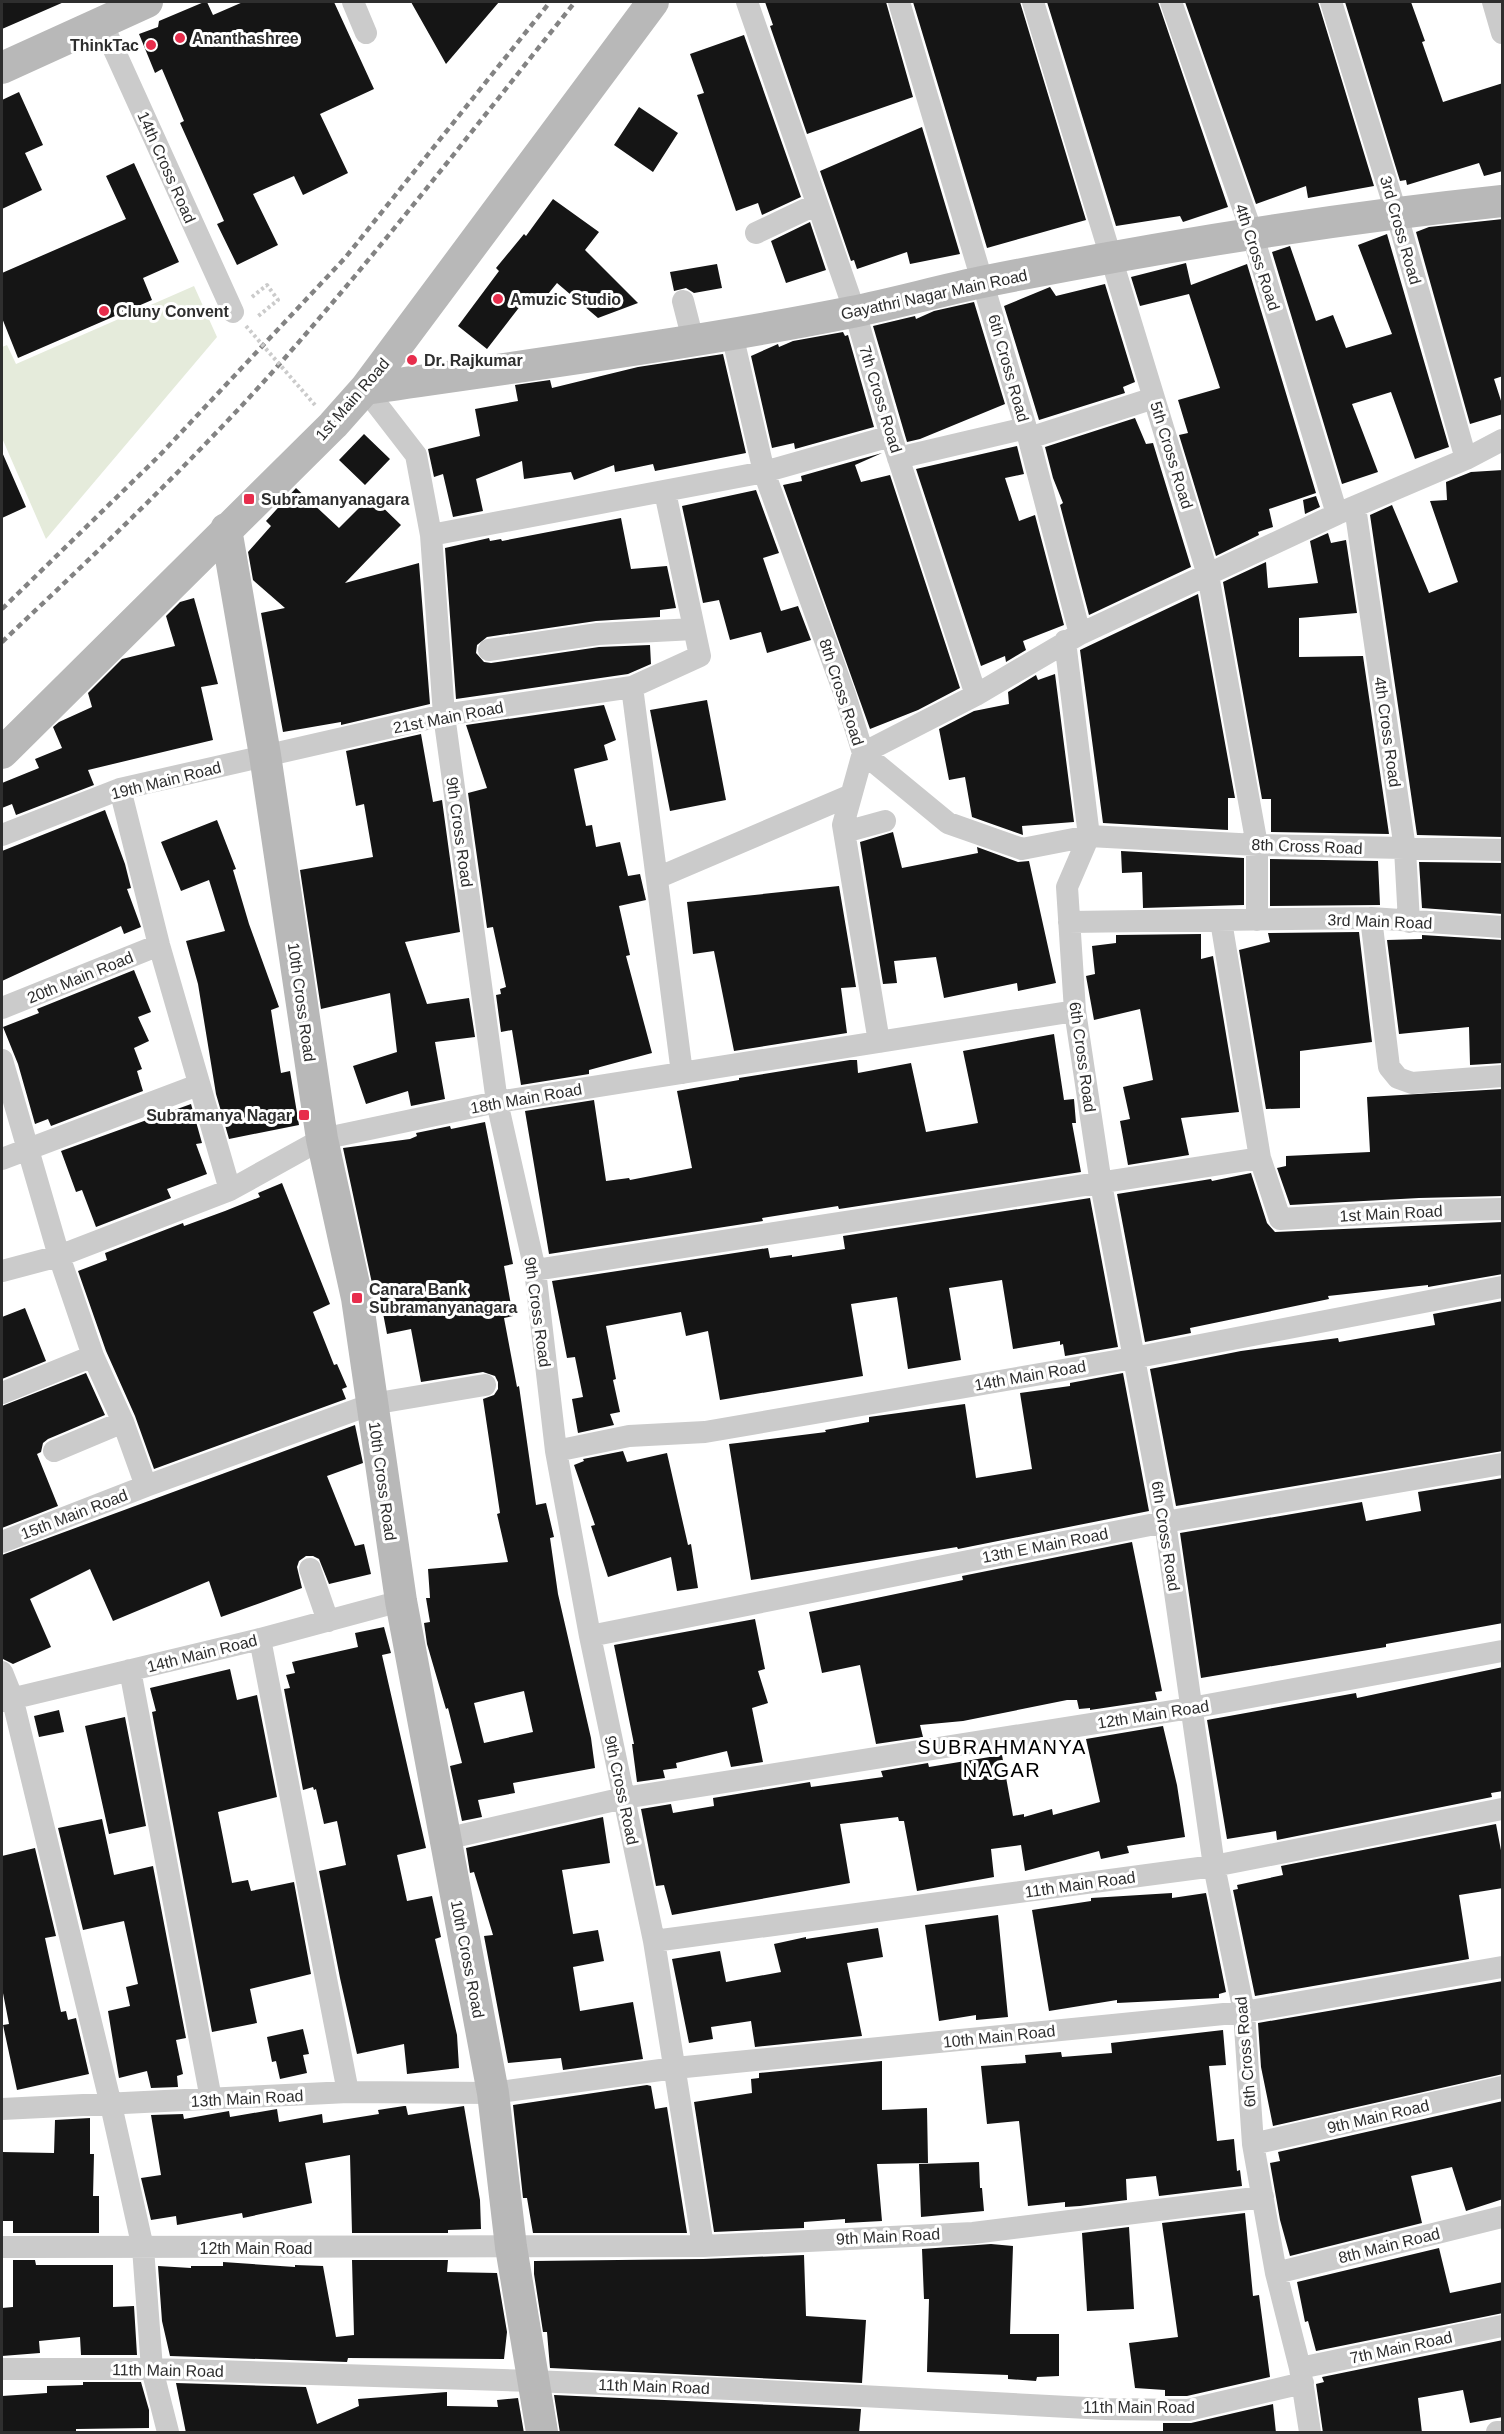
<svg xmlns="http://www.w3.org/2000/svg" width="1504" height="2434" font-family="Helvetica,sans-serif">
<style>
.green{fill:#e5ebdb}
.building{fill:#151515;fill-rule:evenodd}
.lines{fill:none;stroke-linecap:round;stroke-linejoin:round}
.path{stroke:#cbcbcb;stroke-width:4;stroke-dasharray:3 3;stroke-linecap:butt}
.street{stroke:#cbcbcb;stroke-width:22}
.secondary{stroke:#b8b8b8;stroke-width:32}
.rail{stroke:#838383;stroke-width:4.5;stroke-dasharray:6 4.5;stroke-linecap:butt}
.path-bridge{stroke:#cbcbcb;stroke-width:4;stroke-dasharray:3 3;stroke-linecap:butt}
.poi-dot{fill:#e72d4c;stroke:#fff;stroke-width:2}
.labels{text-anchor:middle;stroke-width:6;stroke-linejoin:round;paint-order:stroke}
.poi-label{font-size:16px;font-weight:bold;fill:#2e2e2e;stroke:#fff;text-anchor:start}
.street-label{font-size:16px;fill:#2e2e2e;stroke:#fff}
.quarter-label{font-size:20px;letter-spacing:1.5px;fill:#000;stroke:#fff}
</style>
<rect width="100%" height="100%" fill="#fff"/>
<path class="green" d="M194 286 217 337 46 539 2 438V347L7 345 16 364Z"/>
<path class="building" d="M2 2H64L2 29Z
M204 2H207L213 15 243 2H334L374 89 320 114 348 173 303 195 294 176 253 194 278 245 237 265 217 224 224 221 180 123 184 121 162 69 155 73 139 34 158 27 159 21Z
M411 2H499L446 64Z
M765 2H886L913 97 807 134 770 26 773 25Z
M913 2H1020L1086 220 987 248Z
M1047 2H1158L1228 207 1183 222 1180 216 1116 226Z
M1185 2H1318L1374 186 1308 198 1306 186 1256 204Z
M1345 2H1411L1425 41 1422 42 1443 102 1503 83V171L1484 176 1479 163 1407 185 1406 180 1400 181Z
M744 35 801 197 762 215 758 203 736 211 697 95 704 93 690 54Z
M19 92 43 145 25 153 42 190 2 209V100Z
M639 107 678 133 653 172 614 145Z
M922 127 960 254 910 264 907 252 857 269 854 260 851 261 820 171Z
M134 163 179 262 143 278 152 300 18 358 2 318V273L126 219 106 176Z
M553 199 599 232 585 250 638 303 598 318 557 283 539 305 528 296 487 349 458 326 499 271 496 268 524 234 526 236Z
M1503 219V376L1494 379 1503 407V414L1470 424 1416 232 1429 227Z
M810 222 826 270 786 283 771 241Z
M1387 234 1449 447 1415 459 1391 392 1352 404 1378 472 1342 484 1272 252 1290 246 1316 321 1333 315 1346 348 1392 334 1358 245Z
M1186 263 1191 285 1247 264 1316 493 1269 509 1273 527 1258 532 1259 535 1216 556 1179 435 1188 433 1178 400 1220 388 1189 294 1140 306 1131 277Z
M717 264 722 288 694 293 686 288 674 291 670 272Z
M1105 284 1135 382 1123 387 1125 393 1039 420 1004 306 1050 287 1056 296Z
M974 302 1005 404 920 439 907 442 873 326 915 316 916 319 934 311Z
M843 332 845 336 848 335 874 427 795 449 794 443 772 448 751 356 778 344 779 347 793 341Z
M723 354 746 453 655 471 653 464 615 472 614 465 574 480 571 472 524 479 522 461 476 479 483 511 453 517 443 474 434 477 428 449 480 436 475 409 518 401 515 385 550 380 552 388 638 367Z
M1135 418 1146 444 1153 443 1191 567 1089 615 1060 505 1063 503 1053 478 1045 447Z
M364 434 390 459 365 485 339 460Z
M1017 446 1024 474 1005 478 1019 521 1035 515 1064 625 1023 641 1026 650 1006 662 1005 656 981 666 916 469Z
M2 452 26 507 2 518Z
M882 453 855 465 861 482 890 475 960 688 918 710 870 729 783 485 802 481 801 476Z
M1503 470V837L1417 835 1370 515 1392 505 1429 593 1458 582 1430 501 1447 500 1446 482 1471 472Z
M296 488 339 528 371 496 401 525 345 583 419 563 430 704 341 725V722L283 732 261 613 285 608 253 580 248 552 271 526 266 521Z
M756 490 779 553 763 558 781 611 798 606 811 640 767 653 761 632 730 640 719 600 703 603 682 506Z
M1316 496 1320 507 1305 514 1303 500Z
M621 518 631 569 667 566 676 608 660 610V617L596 621 487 637 477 645 476 653 484 662 491 663 599 647 650 645 651 664 628 674 456 699 445 548 489 538 490 541 501 539 502 541Z
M1328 533 1331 543 1346 540 1357 613 1299 618V657L1363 656 1389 834 1271 832V799H1262L1223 582 1266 562 1268 588 1318 583 1310 541Z
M1198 594 1235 798H1228V830L1103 823 1080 650Z
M194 598 218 684 201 687 213 740 88 770 94 785 16 815 12 804 2 808V783L39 768 35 759 62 748 53 727 59 722 92 707 88 693 122 659 175 646 166 616 180 602Z
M1055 674 1074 822 1022 826 1023 835 972 817 965 777 949 780 939 729 974 711 1009 704 1008 692 1036 675 1038 680Z
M707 700 726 800 670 811 650 710Z
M604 705 616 740 604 745 608 760 574 769 586 826 592 825 596 847 620 842 628 876 640 874 646 900 619 906 630 955 626 956 652 1053 589 1070V1074L521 1085 512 1030 501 1032 496 995 501 994 500 989 506 987 493 927 487 928 468 793 487 788 466 725Z
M421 734 433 802 442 800 460 932 405 942 427 1004 469 998 475 1037 435 1042 445 1099 411 1106 408 1091 366 1104 353 1066 397 1052 390 993 321 1009 300 870 373 857 364 804 356 806 346 751Z
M105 810 125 864 131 888 127 889 141 927 124 934 121 926 2 981V851Z
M217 820 236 869 233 870 249 924 279 1007 271 1010 281 1073 290 1071 299 1125 229 1139 216 1094 198 984 186 941 225 931 209 880 181 891 161 842Z
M893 832 902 868 978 853 977 847 1018 862 1029 861 1056 983 1018 991 1017 983 944 998 936 957 894 961 897 983 883 984 860 842Z
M1121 851 1244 858V905L1143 908 1142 872 1122 873Z
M1270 859 1378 861 1380 905 1270 906Z
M1419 862 1503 863V914L1422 908Z
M839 886 856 987 841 988 847 1033 734 1051 714 951 693 954 687 902Z
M1359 932 1372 1042 1300 1051V1108L1266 1109 1239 950 1270 942 1268 933Z
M1201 934V959L1213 956 1239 1112 1181 1118 1189 1155 1128 1165 1120 1121 1130 1119 1123 1087 1153 1080 1140 1009 1094 1020 1086 976 1095 974 1092 946 1116 943V935Z
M1422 935 1503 940V1063L1470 1065 1469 1027 1399 1034 1387 940 1422 939Z
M134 970 151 1012 138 1017 149 1041 134 1048 142 1069 137 1071 143 1091 51 1126 48 1119 35 1124 18 1064 3 1027 39 1013 37 1009Z
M1054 1034 1064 1100 1074 1099 1076 1123H1072L1081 1172 839 1209 838 1206 762 1218 763 1221 549 1254 525 1111 594 1100 606 1181 629 1178 630 1180 692 1168 677 1091 739 1080V1078L850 1060H857L858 1073 911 1063 926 1132 978 1123 963 1051Z
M1503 1089V1196L1419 1198 1290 1205 1277 1168 1286 1166V1156L1370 1152 1367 1097Z
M191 1104 202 1143 196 1144 207 1174 167 1189 171 1198 96 1227 82 1190 76 1192 61 1151Z
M485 1122 513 1264 504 1266 513 1316 504 1318 517 1387 519 1386 536 1505 546 1503 554 1537 550 1538 558 1594 591 1738 595 1768 513 1783 515 1793 478 1800 482 1817 462 1821 450 1766 462 1763 448 1708 446 1709 427 1644 424 1623 430 1622 426 1598H430L428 1569 508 1562 497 1514 500 1513 483 1399 494 1395 498 1389V1382L495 1376 483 1372 421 1382 411 1329 387 1334 378 1287 373 1288 343 1148 410 1139 417 1136 416 1133 450 1126 451 1129ZM524 1691 533 1732 484 1743 474 1703Z
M1251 1173 1267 1223 1275 1232 1503 1222V1274L1428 1287V1285L1328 1296 1329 1299 1190 1328 1191 1333 1145 1342 1117 1194 1211 1179 1212 1181Z
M282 1183 330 1304 313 1312 334 1365 337 1364 347 1387 342 1389 346 1399 154 1469 135 1416 106 1351 78 1271 107 1260 105 1253 183 1223 184 1226 225 1211 260 1197 258 1193Z
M1090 1198 1118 1347 1065 1356 1063 1344 1060 1345V1341L1013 1349 1002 1280 949 1288 961 1360 908 1369 897 1297 851 1304 863 1376 720 1400 708 1331 686 1336 681 1312 606 1326 616 1379 613 1380 620 1412 610 1414 614 1425 578 1433 572 1399 583 1397 575 1357 567 1358 552 1281 768 1248 770 1258 792 1255V1257L845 1249 843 1236Z
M1503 1301V1451L1176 1506 1150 1369 1241 1351 1338 1338 1339 1342 1435 1325 1433 1314Z
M25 1308 46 1361 2 1379V1317Z
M86 1373 105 1415 48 1439 43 1443 41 1452 37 1454 58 1506 2 1528V1406Z
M1123 1373 1149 1511 958 1549 957 1547 751 1580 729 1444 826 1432 825 1430 869 1422V1417L965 1404 976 1478 1032 1469 1020 1393 1070 1386V1383Z
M355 1425 363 1463 327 1476 355 1546 364 1544 371 1574 329 1584 319 1559 313 1556H306L299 1561 297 1567 302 1588 221 1617 209 1581 113 1621 90 1569 30 1599 51 1647 13 1664 3 1659 2 1555Z
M623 1451 627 1462 667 1453 688 1545 691 1544 698 1588 677 1591 671 1557 608 1577 591 1526 595 1525 574 1465 584 1461 583 1459Z
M1503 1478V1623L1386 1644V1647L1201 1678 1180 1533 1362 1502 1366 1521 1421 1511 1418 1492Z
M1132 1542 1162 1691 1155 1692 1157 1700 1090 1710V1708L1079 1709 1077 1700H1067L963 1721 920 1725 923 1737 876 1744 860 1665 822 1673 809 1612 963 1580 962 1576Z
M755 1619 765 1669 758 1671 768 1703 752 1708 763 1762 731 1767 727 1751 676 1763 677 1768 663 1770 665 1778 637 1782 632 1744H634L614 1645Z
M384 1627 391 1653 382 1655 426 1848 397 1855 407 1901 432 1896 441 1937 435 1939 457 2035 459 2068 407 2074 404 2044 357 2054 340 1978 319 1871 346 1865 337 1821 324 1824 316 1789 314 1790 313 1787 303 1790 284 1689 290 1688 286 1675 295 1673 292 1662 358 1647 355 1633Z
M1503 1667V1791L1491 1793 1492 1797 1277 1840 1276 1831 1227 1839 1207 1720 1356 1693 1357 1698Z
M230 1669 237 1700 257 1695 277 1797 218 1812 232 1883 248 1880 251 1891 294 1882 311 1974 250 1989 257 2023 212 2032 152 1712 156 1711 150 1688Z
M59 1710 64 1732 39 1737 34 1716Z
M125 1717 146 1826 109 1834 85 1726Z
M1163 1726 1177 1785 1185 1837 1127 1846 1129 1853 1101 1859 1099 1851 1025 1871 1021 1845 991 1849 994 1877 917 1891 904 1821H899L898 1817 840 1824 850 1883 672 1915 664 1885 656 1886 641 1809 671 1804 673 1813 714 1806 713 1798 810 1782 811 1787 883 1777 881 1771 928 1763 929 1767 1002 1755 1013 1816 1024 1814V1817L1052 1809 1053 1815 1100 1802 1086 1739Z
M603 1817 610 1863 562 1870 573 1934 598 1930 604 1961 573 1967 580 2011 633 2002 643 2059 563 2070 561 2058 508 2063 484 1936 493 1935 474 1872 470 1873 466 1848Z
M102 1819 114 1875 153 1866 186 2038 176 2040 183 2074 177 2076 178 2087 151 2088 147 2071 119 2078 108 2011 130 2006 126 1987 138 1984 124 1921 83 1930 58 1828Z
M1496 1824 1503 1861V1888L1459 1895 1469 1959 1255 1996 1233 1890 1238 1889 1237 1885 1283 1875 1281 1866Z
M35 1848 56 1936 45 1938 61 2012 66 2011 68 2020 76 2018 89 2074 17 2090 3 2025 9 2024 2 1988V1856Z
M1172 1893V1898L1206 1893 1226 1992 1219 1994V1998L1117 2003V2000L1049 2011 1032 1910 1091 1901V1898Z
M998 1915 1008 2017 976 2020V2015L939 2021 925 1925Z
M878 1928 883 1957 847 1963 862 2036 755 2047 751 2021 711 2027 713 2039 689 2043 672 1959 720 1951 726 1982 781 1972 774 1944 806 1937V1939Z
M1503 1981V2074L1273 2126 1261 2067 1258 2023Z
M303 2029 309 2054 303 2055 307 2073 280 2079 276 2061 272 2062 267 2037Z
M1223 2030 1226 2065 1209 2066 1217 2141 1234 2139 1237 2171 1240 2170 1242 2186 1159 2196 1156 2176 1126 2179 1127 2200 1080 2206 1065 2207V2202L1028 2206 1019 2121 987 2124 981 2066 1026 2063 1025 2055 1061 2052 1062 2057 1112 2053 1111 2043Z
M882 2061V2110L927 2108 928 2163 877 2164 882 2221 845 2223V2219L804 2222V2228L714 2232 694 2102 752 2093 751 2079 759 2078V2073Z
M647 2085 651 2086 655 2109 667 2107 687 2233H533L527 2198H523L513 2105Z
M1503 2101V2199L1466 2211 1452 2167 1411 2176 1422 2223 1290 2256 1280 2220 1270 2163 1280 2161 1278 2152Z
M404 2106H406L408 2115 464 2106 480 2200 481 2229 448 2230V2233H352L350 2155 305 2163 312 2203 243 2218 242 2213 177 2225 176 2216 151 2220 141 2178 161 2175 151 2115 183 2114 184 2119 229 2111 230 2117 277 2109 279 2122 322 2114 323 2123 379 2114 378 2110Z
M90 2118V2154H94L93 2196H99V2233H13V2221H2V2152L54 2153 55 2120Z
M979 2162 980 2188H982L984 2211 921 2217 919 2164Z
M1245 2213 1253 2296 1259 2295 1270 2377 1187 2396H1165V2390L1135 2388 1129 2343 1178 2337 1162 2223Z
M1129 2227 1134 2309 1087 2311 1082 2233Z
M991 2244 1013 2246 1010 2334H1059V2376L1037 2377 1036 2381 1008 2379V2375L927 2372 929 2299H924L922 2249Z
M1439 2248 1450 2293 1503 2282V2313L1316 2351 1308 2321 1305 2322 1297 2282Z
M804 2255 806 2316 866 2320 862 2383 550 2368 547 2332H543L534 2274V2261L703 2259Z
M13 2260H35L36 2265H113V2307L134 2306 137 2355H81L80 2337 39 2341 40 2353 2 2356V2308L13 2307Z
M352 2260H448L447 2272 497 2273 507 2332 504 2359 348 2358 347 2362 170 2356 162 2321 158 2266 191 2268V2266H223V2262L295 2267V2265L323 2266 336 2337 354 2335Z
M1503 2340V2417L1470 2423 1463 2390 1418 2398 1422 2433H1323L1316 2384 1324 2382 1322 2377Z
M83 2382H141L149 2410V2428L76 2429V2433H2V2396L47 2393V2386L83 2385Z
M176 2383 306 2387 317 2424 359 2406 358 2399 447 2392V2406L498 2407 497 2400 518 2398 524 2433H186Z
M554 2395 861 2409 859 2433H560Z
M1273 2404 1276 2433H1163V2423H1191Z"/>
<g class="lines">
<path class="path" d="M252 297 267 285 278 300 257 317"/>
<path class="street" d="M353 2 366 33
M747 2 855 312 891 436 976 695
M899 2 1026 428 1080 634
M1033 2 1208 575 1257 845V920
M1171 2 1252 233 1337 514
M1331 2 1396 212 1466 459
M1493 2 1502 33
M101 21 233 312
M756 233 817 204
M683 301 693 340
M732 334 764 472 845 695 863 753 948 823 1022 849 1089 836 1257 845 1502 850
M365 389 416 455 431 535 444 715 497 1102 535 1270 556 1451 590 1636 654 1941 703 2246
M1029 438 1154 398
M898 458 1026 428
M1355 507 1405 849 1409 922
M431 535 764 472 891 436
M1065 641 1089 836 1067 887 1075 1011 1101 1184 1165 1522 1214 1866 1244 2012 1253 2144 1276 2273 1300 2368 1310 2432
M489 650 598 634 694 629
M632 687 682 1073
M120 789 159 945 230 1190
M845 832 885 821
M2 835 120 789 444 715 632 687 700 656 665 492
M657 878 851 795
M1371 918 1389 1067 1398 1078 1412 1083 1502 1076
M1221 921 1260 1158
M1069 922 1371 918 1502 927
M2 1008 159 945
M879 1042 843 825 863 753 976 695 1080 634 1337 514 1466 459 1502 440
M2 1060 59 1256 93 1356 123 1422 146 1486
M2 1159 198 1085
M535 1270 1260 1158 1280 1219 1420 1211 1502 1209
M2 1271 59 1256 230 1190 322 1139 497 1102 1075 1011
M2 1393 93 1356
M54 1451 123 1422
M556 1451 629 1436 705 1432 1133 1358 1502 1287
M2 1542 146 1486 372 1404 485 1385
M310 1569 328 1621
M590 1636 1165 1522 1502 1464
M260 1639 348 2092
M130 1670 211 2099
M2 1672 12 1697 111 2105 143 2248 152 2369 168 2432
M2 1701 260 1639 401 1601
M445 1839 624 1798 1191 1708 1502 1651
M654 1941 1214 1866 1502 1809
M2 2109 348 2092 493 2093 675 2068 1244 2012 1502 1967
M1253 2144 1502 2087
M2 2247 703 2246 973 2233 1263 2197
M1276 2273 1502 2217
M1300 2368 1502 2326
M2 2369H152L532 2381 730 2389 1106 2409 1188 2410 1303 2383
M1497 2432H1502"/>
<path class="secondary" d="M2 68 147 2
M365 389C528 365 691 344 852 312 897 303 942 290 987 281 1158 247 1329 219 1502 201
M226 529 265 755 322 1139 357 1298 401 1601 493 2093 511 2247 542 2432
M2 753 333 425 365 389 653 2"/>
<path class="rail" d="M2 609 159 456 345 258 550 2
M2 642C93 556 184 470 268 377 376 256 474 128 575 2"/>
<path class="path-bridge" d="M246 326 315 405"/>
</g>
<g class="poi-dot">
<circle cx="180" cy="38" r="6"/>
<circle cx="151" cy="45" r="6"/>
<circle cx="498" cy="299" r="6"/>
<circle cx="104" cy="311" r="6"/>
<circle cx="412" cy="360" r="6"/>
<rect x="243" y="493" width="12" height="12" rx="3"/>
<rect x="298" y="1109" width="12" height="12" rx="3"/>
<rect x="351" y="1292" width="12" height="12" rx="3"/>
</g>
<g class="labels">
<g class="poi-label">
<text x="192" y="44">Ananthashree</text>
<text x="139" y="51" text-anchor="end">ThinkTac</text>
<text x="510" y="305">Amuzic Studio</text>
<text x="116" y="317">Cluny Convent</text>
<text x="424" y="366">Dr. Rajkumar</text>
<text x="261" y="505">Subramanyanagara</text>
<text x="292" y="1121" text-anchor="end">Subramanya Nagar</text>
<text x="369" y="1295">Canara Bank<tspan x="369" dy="18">Subramanyanagara</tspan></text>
</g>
<g class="street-label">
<text transform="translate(167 167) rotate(66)" y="6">14th Cross Road</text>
<text transform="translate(1401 230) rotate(74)" y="6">3rd Cross Road</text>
<text transform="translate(1258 257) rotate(72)" y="6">4th Cross Road</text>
<text transform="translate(934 294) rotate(-12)" y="6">Gayathri Nagar Main Road</text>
<text transform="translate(1009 368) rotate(74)" y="6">6th Cross Road</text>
<text transform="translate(352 399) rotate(-49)" y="6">1st Main Road</text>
<text transform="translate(881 399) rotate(73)" y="6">7th Cross Road</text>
<text transform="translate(1172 455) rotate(73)" y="6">5th Cross Road</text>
<text transform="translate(842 692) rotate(72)" y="6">8th Cross Road</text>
<text transform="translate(448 717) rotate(-11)" y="6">21st Main Road</text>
<text transform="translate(1388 732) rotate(82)" y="6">4th Cross Road</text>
<text transform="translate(166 780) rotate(-14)" y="6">19th Main Road</text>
<text transform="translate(460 832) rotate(82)" y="6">9th Cross Road</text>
<text transform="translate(1307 846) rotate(2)" y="6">8th Cross Road</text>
<text transform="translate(1380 921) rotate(2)" y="6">3rd Main Road</text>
<text transform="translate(80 977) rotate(-22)" y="6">20th Main Road</text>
<text transform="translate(302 1002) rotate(82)" y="6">10th Cross Road</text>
<text transform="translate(1083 1057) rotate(82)" y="6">6th Cross Road</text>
<text transform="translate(526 1098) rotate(-10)" y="6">18th Main Road</text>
<text transform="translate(1391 1213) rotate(-3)" y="6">1st Main Road</text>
<text transform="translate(538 1312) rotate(82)" y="6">9th Cross Road</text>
<text transform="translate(1030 1375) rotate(-10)" y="6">14th Main Road</text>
<text transform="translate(383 1481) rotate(82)" y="6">10th Cross Road</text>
<text transform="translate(74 1514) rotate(-21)" y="6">15th Main Road</text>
<text transform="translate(1166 1536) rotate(81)" y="6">6th Cross Road</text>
<text transform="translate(1045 1545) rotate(-11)" y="6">13th E Main Road</text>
<text transform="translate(202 1653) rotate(-14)" y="6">14th Main Road</text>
<text transform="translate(1153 1714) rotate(-9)" y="6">12th Main Road</text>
<text transform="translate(622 1790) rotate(78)" y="6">9th Cross Road</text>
<text transform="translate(1080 1884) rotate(-8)" y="6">11th Main Road</text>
<text transform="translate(468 1959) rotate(79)" y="6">10th Cross Road</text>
<text transform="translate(999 2036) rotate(-6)" y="6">10th Main Road</text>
<text transform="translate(1245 2052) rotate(-95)" y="6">6th Cross Road</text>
<text transform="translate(247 2098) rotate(-3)" y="6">13th Main Road</text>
<text transform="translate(1378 2116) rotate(-13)" y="6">9th Main Road</text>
<text transform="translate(888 2236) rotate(-3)" y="6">9th Main Road</text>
<text transform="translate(1389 2245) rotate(-14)" y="6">8th Main Road</text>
<text x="256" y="2254">12th Main Road</text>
<text transform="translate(1401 2347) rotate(-12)" y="6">7th Main Road</text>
<text transform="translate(168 2370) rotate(1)" y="6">11th Main Road</text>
<text transform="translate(654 2386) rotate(2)" y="6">11th Main Road</text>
<text x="1139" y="2413">11th Main Road</text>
</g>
<g class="quarter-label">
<text x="1002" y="1754">SUBRAHMANYA<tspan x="1002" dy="23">NAGAR</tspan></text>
</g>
</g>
<rect width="1504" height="2434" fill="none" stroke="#2e2e2e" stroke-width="6"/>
</svg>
